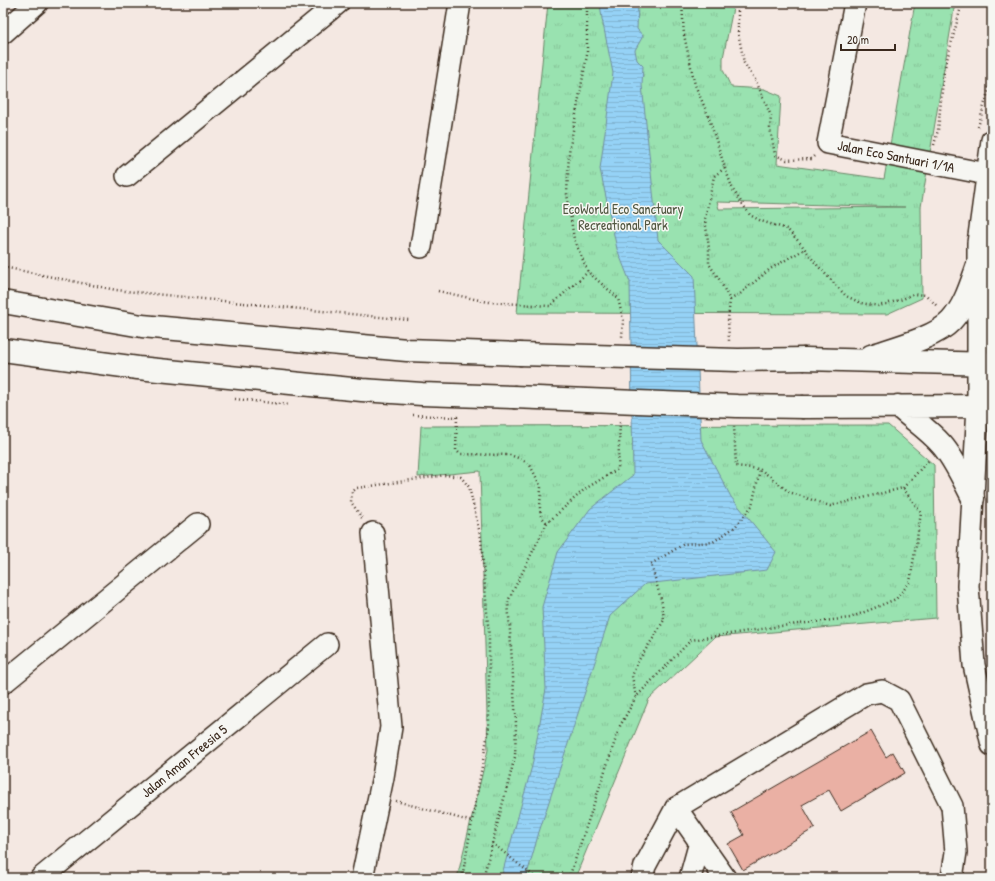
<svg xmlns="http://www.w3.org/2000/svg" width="995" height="881" font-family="'Patrick Hand',sans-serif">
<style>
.park{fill:url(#park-tufts);stroke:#6a8667;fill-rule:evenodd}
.water{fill:url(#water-rules);stroke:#718fa0}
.building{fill:#eab0a4;stroke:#3b2a1e}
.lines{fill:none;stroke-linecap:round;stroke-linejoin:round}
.minor-casing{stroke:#3b2a1e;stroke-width:24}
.major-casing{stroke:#3b2a1e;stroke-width:25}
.path{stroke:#3b2a1e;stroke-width:2.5;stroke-dasharray:1 3;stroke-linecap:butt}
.minor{stroke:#f6f6f2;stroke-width:21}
.major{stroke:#f6f6f2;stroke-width:22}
.major-bridge-casing{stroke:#3b2a1e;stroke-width:25;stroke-linecap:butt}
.major-bridge{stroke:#f6f6f2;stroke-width:22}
.labels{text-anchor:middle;stroke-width:3;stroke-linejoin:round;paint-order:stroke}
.street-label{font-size:14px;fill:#3b2a1e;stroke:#f6f6f2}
.park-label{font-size:14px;fill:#525842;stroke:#f6f6f2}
</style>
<defs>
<pattern id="park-tufts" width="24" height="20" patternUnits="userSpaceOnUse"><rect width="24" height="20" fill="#99e2b0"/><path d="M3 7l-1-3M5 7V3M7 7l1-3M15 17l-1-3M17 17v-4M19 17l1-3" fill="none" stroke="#85c297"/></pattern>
<pattern id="water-rules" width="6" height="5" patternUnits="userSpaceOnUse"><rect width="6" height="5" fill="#95d2f6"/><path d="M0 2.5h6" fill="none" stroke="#81b4d2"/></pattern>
</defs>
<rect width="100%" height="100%" fill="#f4e8e2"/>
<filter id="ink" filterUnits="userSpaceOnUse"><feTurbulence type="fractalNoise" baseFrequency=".025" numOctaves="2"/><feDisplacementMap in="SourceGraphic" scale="8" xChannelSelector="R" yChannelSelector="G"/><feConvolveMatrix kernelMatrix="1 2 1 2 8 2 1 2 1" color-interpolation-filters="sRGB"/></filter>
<g filter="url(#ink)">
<path class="park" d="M548 3H734L723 58V70L731 87 764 89 781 96 777 164 884 179 915 3H955L921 207 922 298 887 314 517 313ZM717 202 905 207 719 209Z
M888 425 934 465 936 618 715 637 649 699 575 878H457L488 750 480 471 418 477 421 426Z"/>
<path class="water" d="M600 3H637L638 5 637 29 643 36 635 50 637 60 643 66 642 85 658 240 694 276 701 440 731 497 776 552 767 570 645 584 610 616 539 832 526 878H501L532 766 546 689 542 607 558 552 590 509 633 475 630 282 617 249 600 169 613 73 602 19Z"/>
<path class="building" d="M871 731 886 757 893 752 905 773 841 811 829 790 802 805 815 828 743 870 728 844 744 835 731 812Z"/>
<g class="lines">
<defs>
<g id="minor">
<path id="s1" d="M855 3 828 143 987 174"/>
<path d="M3 33 37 3"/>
<path d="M992 140 978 243V406L968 586 974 665 992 745"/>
<path d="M127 176 338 3"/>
<path d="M421 247 460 3"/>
<path d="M3 683 198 524"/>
<path d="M676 808 725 878"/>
<path id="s2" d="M41 878 327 644"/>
<path d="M362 878 383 777 391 727 373 533"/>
<path d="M642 878 645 866 676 808 866 694 882 691 899 700 952 806 956 852 952 878"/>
<path d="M690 878 700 842"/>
</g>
<path id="major" d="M3 302 142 326 407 350 519 354
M3 350 138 368 362 390 422 394 513 397
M871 356C894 348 935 338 951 321 965 306 971 284 978 265
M805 359 992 364
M898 406C912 419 929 430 942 445 955 460 964 481 973 498
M804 407 992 406"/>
</defs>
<use href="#minor" class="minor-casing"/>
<use href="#major" class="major-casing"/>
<path class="path" d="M587 3V55L569 152 567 194 574 239 588 272 618 298 623 320 622 337
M682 3 684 35 695 85 708 115 725 168 714 176 705 219 709 248V264L719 279 730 300 728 319 729 341
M738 3V32L744 63 756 81 771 116 770 128 775 155 787 160 811 159 814 156
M978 127 988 92 992 69
M934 145 938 130 944 71 962 3
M725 168 733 190 750 215 761 221 787 229 801 244 817 265 846 296 861 303 879 306 903 299 913 294 926 295 938 307
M3 267 116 290 409 320
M438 291 488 302 550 306 588 272
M730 300 740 294 770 269 805 249
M235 399 290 405
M413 415 457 417 456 450 460 454 510 455 521 459 530 465 541 487 540 508 541 516 547 523
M903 488 929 460
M362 518 351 502 352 492 357 488 446 475 461 477 469 487 481 538 489 637V727L462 878
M636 697 632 676 638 661 654 637 664 620 662 603 651 564 684 544 713 542 735 527 752 506 760 469
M396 801 473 822
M492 843 536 878
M483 878 515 757 516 723 508 601 547 523 585 489 618 469 620 422
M569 878 620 726 636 697 691 640 781 626 850 618 896 599 910 582 921 513 903 488 830 506 789 492 760 469 736 466 734 426"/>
<use href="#minor" class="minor"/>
<use href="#major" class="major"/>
<defs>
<path id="major-bridge" d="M519 354 738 360 805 359
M513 397 737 406 804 407"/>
</defs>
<use href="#major-bridge" class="major-bridge-casing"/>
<use href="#major-bridge" class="major-bridge"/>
</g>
</g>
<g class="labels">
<g class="street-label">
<text dy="5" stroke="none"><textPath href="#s1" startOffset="212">Jalan Eco Santuari 1/1A</textPath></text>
<text dy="5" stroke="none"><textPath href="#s2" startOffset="185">Jalan Aman Freesia 5</textPath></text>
</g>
<g class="park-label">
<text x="623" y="214">EcoWorld Eco Sanctuary<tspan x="623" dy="16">Recreational Park</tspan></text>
</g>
</g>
<rect width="995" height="881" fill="none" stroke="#f6f6f2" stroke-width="16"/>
<rect x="8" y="8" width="979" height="865" fill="none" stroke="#3b2a1e" stroke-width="1.5" filter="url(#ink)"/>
<path d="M841 44v6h54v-6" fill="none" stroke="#3b2a1e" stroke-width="2"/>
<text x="847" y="44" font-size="12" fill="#3b2a1e" stroke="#f6f6f2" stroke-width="3" paint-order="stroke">20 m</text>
</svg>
